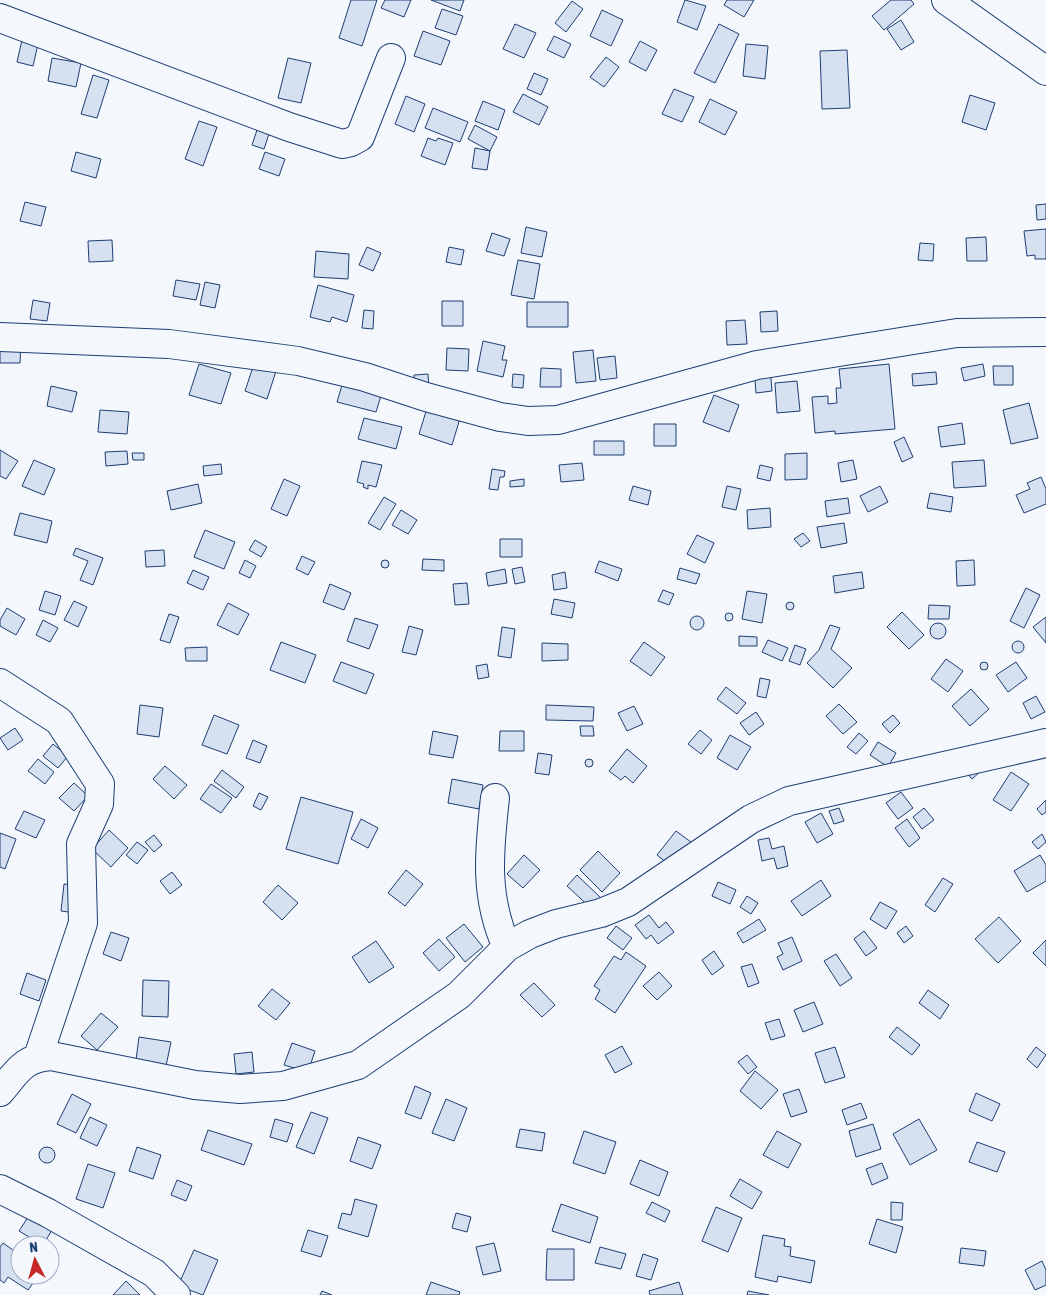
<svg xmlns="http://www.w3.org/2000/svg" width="1046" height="1295" font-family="'Asap Condensed',sans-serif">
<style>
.building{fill:#d5e0f0;stroke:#1d3f73}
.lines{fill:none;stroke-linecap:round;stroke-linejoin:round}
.minor-casing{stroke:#1d3f73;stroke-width:30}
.minor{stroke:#f4f7fb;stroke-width:28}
</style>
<rect width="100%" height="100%" fill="#f4f7fb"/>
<path class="building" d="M351 0H377L362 46 339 38Z
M385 0H411L404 17 381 8Z
M431 0H464L460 11Z
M685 0 706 6 697 30 677 22Z
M727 0H754L744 17 724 5Z
M891 0H911L914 4 884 30 872 16Z
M572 1 583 9 566 32 555 23Z
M442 9 463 16 456 35 435 28Z
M602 10 623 20 611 46 590 36Z
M901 20 914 42 901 50 887 29Z
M515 24 536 33 524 58 503 49Z
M719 24 739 34 715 83 694 73Z
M423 31 450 41 441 65 414 56Z
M554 36 571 44 564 58 547 50Z
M22 40 38 44 33 66 17 62Z
M640 41 657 50 646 71 629 62Z
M746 44 768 46 765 79 743 76Z
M847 50 850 108 822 109 820 51Z
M606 57 619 67 604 87 590 77Z
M52 58 81 63 76 87 48 81Z
M288 58 311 63 301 103 278 98Z
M534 73 548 79 541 95 527 89Z
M93 75 109 80 97 118 81 114Z
M674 89 694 97 682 122 662 114Z
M523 94 548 107 539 125 513 112Z
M970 95 995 103 986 130 962 122Z
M406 96 425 104 414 132 395 124Z
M710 99 737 112 725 135 699 122Z
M483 101 505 110 498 130 475 121Z
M433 108 468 122 460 142 425 128Z
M199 121 217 127 203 166 185 159Z
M475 125 497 137 490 151 468 139Z
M258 127 270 131 264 149 252 145Z
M428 138 436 141 438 138 453 143 445 165 421 156Z
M475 148 490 151 487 170 472 168Z
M76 152 101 159 96 178 71 171Z
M265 152 285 159 279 176 259 169Z
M25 202 46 207 41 226 20 221Z
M1046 204V219L1037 220 1036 205Z
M526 227 547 232 542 257 521 253Z
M1046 229V259H1035V255L1027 256 1024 231Z
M492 233 510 239 504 256 486 251Z
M986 237 987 261H967L966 238Z
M112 240 113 261 89 262 88 241Z
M920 243 934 244 933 261 918 260Z
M367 247 381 253 373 271 359 265Z
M449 247 464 250 461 265 446 262Z
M316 251 349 254 348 279 314 277Z
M518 260 540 264 534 299 511 295Z
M176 280 200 284 196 300 173 296Z
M205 282 220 285 215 308 200 305Z
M318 285 354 295 347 322 332 317 330 322 310 317Z
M33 300 50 303 47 321 30 319Z
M442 301H463V326H442Z
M527 302H568V327H527Z
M364 310 374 311 373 329 362 328Z
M777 311 778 331 761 332 760 312Z
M745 320 747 344 727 345 726 321Z
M483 341 505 346 502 360H507L503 377 477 371Z
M0 342 21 343 20 363H0Z
M447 348 469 349 468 371 446 370Z
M593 350 596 381 576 383 573 352Z
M615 356 617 378 600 380 597 358Z
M256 358 278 365 267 399 245 391Z
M199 364 231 373 221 404 189 395Z
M889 364 895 429 835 434V431L815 433 812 397 828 396V404L837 403 836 388H841L839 369Z
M983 364 985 376 964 381 961 368Z
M770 366 772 391 756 393 754 368Z
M993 366H1013V385H994Z
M541 368 561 369V387H540Z
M936 372 937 384 913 386 912 374Z
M428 374 429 387 415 388 414 375Z
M513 374 524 375 523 388 512 387Z
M345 375 384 386 376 412 337 402Z
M797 381 800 411 777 413 775 383Z
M51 386 77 392 72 412 47 406Z
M714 395 739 405 729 432 703 422Z
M1029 403 1038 438 1011 444 1003 410Z
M428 405 461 415 452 445 419 434Z
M100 410 129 412 127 434 98 432Z
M364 418 402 427 396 449 358 439Z
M962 423 965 444 941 447 938 427Z
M654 424H676V446H654Z
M904 437 913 457 902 462 894 442Z
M594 441H624V455H594Z
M0 450 18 461 6 479 0 476Z
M127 451 128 464 106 466 105 452Z
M132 453H144V460H133Z
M807 453V479L785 480V454Z
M34 460 55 469 44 495 22 486Z
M853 460 857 479 841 482 838 463Z
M984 460 986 486 954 488 952 462Z
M362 461 382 465 376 487 368 485V489L363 487 364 484 357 482Z
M582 463 584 480 561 482 559 465Z
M221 464 222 474 204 476 203 466Z
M760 465 773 468 770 481 757 478Z
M492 469 505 471 504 477H500L498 490 489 489Z
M1041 477 1046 489V504L1024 513 1016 495 1030 489 1027 483Z
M284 479 300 486 287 516 271 509Z
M524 479V486L510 487V481Z
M198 484 202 503 171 510 167 491Z
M633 486 651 491 648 505 629 500Z
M727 486 741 489 736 510 722 507Z
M880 486 888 502 868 512 860 496Z
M930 493 953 497 951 512 927 508Z
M384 497 396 504 380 530 368 523Z
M848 498 850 513 827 517 825 501Z
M770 508 771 527 748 529 747 510Z
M401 510 417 520 408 534 392 525Z
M20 513 52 521 47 543 14 535Z
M844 523 847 543 821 548 817 527Z
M205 530 235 542 224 569 194 557Z
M803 533 810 541 801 547 794 539Z
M697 535 714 543 705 563 687 554Z
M500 539H522V557H500Z
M255 540 267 547 261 557 249 550Z
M76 548 103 558 93 585 80 580 88 561 73 555Z
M164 550 165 566 146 567 145 551Z
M302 556 315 562 308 575 296 569Z
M423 559 444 560V571L422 570Z
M381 564a4 4 0 1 1 8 0a4 4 0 1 1-8 0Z
M245 560 256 566 250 578 239 573Z
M974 560 975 585 957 586 956 561Z
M599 561 622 569 618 581 595 572Z
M522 567 525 582 515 584 512 569Z
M680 568 700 574 696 584 677 579Z
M505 569 507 583 488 586 486 573Z
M193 570 209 577 203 590 187 583Z
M565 572 567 588 554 590 552 575Z
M862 572 864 588 835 593 833 576Z
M467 583 469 604 455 605 453 584Z
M330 584 351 593 344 610 323 602Z
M1026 588 1040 595 1024 628 1010 621Z
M663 590 674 594 669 605 658 601Z
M45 591 61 596 55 615 39 610Z
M747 591 767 594 762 623 742 619Z
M554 599 575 603 572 618 551 614Z
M74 601 87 607 78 627 64 620Z
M786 606a4 4 0 1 1 8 0a4 4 0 1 1-8 0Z
M228 603 249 614 238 635 217 625Z
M929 605 950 606 949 619H928Z
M7 608 25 619 16 635 0 626V620Z
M902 612 924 635 909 649 887 627Z
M725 617a4 4 0 1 1 8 0a4 4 0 1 1-8 0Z
M169 614 179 617 170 643 160 640Z
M690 623a7 7 0 1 1 14 0a7 7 0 1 1-14 0Z
M1046 617V643L1033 627Z
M355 618 378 625 369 649 347 641Z
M43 620 58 628 50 642 36 635Z
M930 631a8 8 0 1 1 16 0a8 8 0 1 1-16 0Z
M830 625 840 628 831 649 852 668 833 688 807 663 819 650Z
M409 626 423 630 416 655 402 652Z
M502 627 515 629 511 658 498 656Z
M739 636 757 637V646H739Z
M768 640 788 648 782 661 762 652Z
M1012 647a6 6 0 1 1 12 0a6 6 0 1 1-12 0Z
M281 642 316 655 305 683 270 670Z
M644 642 665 657 651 676 630 661Z
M542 643 568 644V660L542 661Z
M795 645 806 649 800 665 789 661Z
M207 647V661H186L185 648Z
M946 659 963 671 948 692 931 679Z
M980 666a4 4 0 1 1 8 0a4 4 0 1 1-8 0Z
M341 662 374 674 366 694 333 681Z
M1016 662 1027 678 1008 692 996 675Z
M487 664 489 677 478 679 476 666Z
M760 678 770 680 766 698 757 696Z
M726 687 746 703 737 714 717 699Z
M971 689 989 709 970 726 952 706Z
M1036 696 1045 712 1031 719 1023 703Z
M839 704 857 722 843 734 826 716Z
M140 705 163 708 159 737 137 734Z
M546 705 594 707 593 721 546 720Z
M634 706 643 724 627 731 618 713Z
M756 712 764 724 749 735 740 723Z
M214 715 239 725 227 754 202 745Z
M893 715 900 723 890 733 882 724Z
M580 726H593L594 736H581Z
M15 728 23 740 8 750 0 738Z
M700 730 712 740 701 754 688 744Z
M433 731 458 736 453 758 429 754Z
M500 731H524V751H499Z
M859 733 868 741 856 754 847 747Z
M730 735 751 747 737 770 717 758Z
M253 740 267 746 260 763 246 758Z
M878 742 896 753 888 767 870 755Z
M53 744 68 756 58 768 43 756Z
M627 749 647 766 633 783 625 776 621 780 609 771Z
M538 753 552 755 549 775 535 773Z
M585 763a4 4 0 1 1 8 0a4 4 0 1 1-8 0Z
M38 759 54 772 45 784 28 771Z
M165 766 187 785 174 799 153 779Z
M222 770 244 787 236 798 214 781Z
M981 771 972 779 966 772Z
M1011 772 1029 784 1011 811 993 800Z
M452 779 483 785 479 809 448 803Z
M74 783 88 796 74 811 59 798Z
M211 784 232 798 221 813 200 799Z
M901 792 913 808 898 819 886 803Z
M259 793 268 797 261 810 253 806Z
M301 797 353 812 338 864 286 849Z
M1046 800V812L1042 815 1037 809Z
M839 808 844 821 834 824 829 811Z
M924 808 934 820 922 829 913 817Z
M24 811 45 820 36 838 15 829Z
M821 813 833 834 817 843 805 822Z
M361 819 378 828 368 848 351 839Z
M907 819 920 838 909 847 895 828Z
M109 830 128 848 111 867 92 849Z
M676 831 691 842 672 867 657 855Z
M0 833 16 839 5 869 0 867Z
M1042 834 1046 842 1038 849 1032 842Z
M154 835 162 845 154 852 145 842Z
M769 838 772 849 784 846 788 866 777 869 774 858 762 861 758 840Z
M137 842 148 850 137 864 126 855Z
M598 851 620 873 602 892 580 870Z
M524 855 540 870 523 888 507 874Z
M1040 855 1046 865V881L1027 892 1014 871Z
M406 870 423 884 405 906 388 893Z
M172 872 182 885 170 894 160 881Z
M577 875 603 900 593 910 567 886Z
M943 878 953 884 935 912 925 905Z
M821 880 831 896 802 916 791 901Z
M718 882 736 890 730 904 712 896Z
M64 884 79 886 76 913 61 911Z
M278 885 298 903 282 920 263 902Z
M747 896 758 903 751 914 740 907Z
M880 902 897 911 886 929 870 919Z
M649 915 659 928 666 922 674 932 658 944 651 935 646 939 635 925Z
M999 917 1021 941 998 963 975 939Z
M759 919 766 930 743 943 737 933Z
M464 924 483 947 465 962 446 938Z
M616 926 632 938 623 950 607 938Z
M906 926 913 936 904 943 897 933Z
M864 931 877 948 866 956 854 939Z
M111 932 129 938 121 961 103 954Z
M792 937 802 961 783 970 777 957 783 954 778 943Z
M439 939 455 957 439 971 423 953Z
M1046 940V966L1033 953Z
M376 941 394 967 369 983 352 957Z
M714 951 724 966 712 975 702 960Z
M626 952 646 966 615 1013 595 999 600 990 594 986 614 956 621 960Z
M836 954 852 978 840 986 824 961Z
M752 964 759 983 748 987 741 967Z
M659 972 672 986 657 1000 643 986Z
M27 973 46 980 39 1001 20 994Z
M143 980 169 981 168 1017 142 1016Z
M534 983 555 1005 542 1017 520 995Z
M272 989 290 1003 276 1020 258 1006Z
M928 990 949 1005 940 1019 919 1003Z
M814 1002 823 1024 803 1032 794 1010Z
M101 1013 118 1027 97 1050 81 1036Z
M779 1019 785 1036 771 1040 765 1023Z
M897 1027 920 1045 912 1055 889 1037Z
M139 1037 171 1042 166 1066 136 1060Z
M292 1043 315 1051 308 1072 284 1065Z
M622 1046 632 1064 615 1073 605 1055Z
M835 1047 845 1077 825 1083 815 1053Z
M1036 1047 1046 1055 1037 1068 1027 1059Z
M252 1052 254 1072 236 1074 234 1054Z
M747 1055 757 1067 748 1074 738 1062Z
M755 1071 778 1090 761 1109 740 1091Z
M415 1086 431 1093 421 1119 405 1113Z
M799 1089 807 1112 791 1117 783 1094Z
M976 1093 1000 1104 992 1121 969 1111Z
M72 1094 91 1104 76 1133 57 1124Z
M446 1099 467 1108 454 1141 432 1133Z
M861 1103 867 1118 847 1125 842 1110Z
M311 1112 328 1118 314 1154 296 1147Z
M90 1117 107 1125 97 1146 80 1138Z
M275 1119 293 1124 287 1142 270 1137Z
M919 1119 937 1150 910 1165 893 1134Z
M873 1124 881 1149 856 1157 849 1131Z
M520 1129 545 1133 542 1151 516 1147Z
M208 1130 252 1144 244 1165 201 1150Z
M584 1131 616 1142 605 1174 573 1163Z
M777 1131 801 1144 788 1168 763 1155Z
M358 1137 381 1145 372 1169 350 1161Z
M977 1142 1005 1152 997 1172 969 1162Z
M137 1147 161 1155 153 1179 129 1171Z
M39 1155a8 8 0 1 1 16 0a8 8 0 1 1-16 0Z
M640 1160 668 1172 659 1196 630 1184Z
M882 1163 888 1178 872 1185 866 1169Z
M88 1164 115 1173 103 1208 76 1199Z
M740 1179 762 1192 752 1209 730 1196Z
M177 1180 192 1186 186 1201 171 1195Z
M355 1199 377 1205 368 1237 338 1228 342 1213 351 1215Z
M652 1202 670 1211 665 1222 646 1213Z
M891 1202 903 1203 902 1220H891Z
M561 1204 598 1217 590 1243 552 1231Z
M716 1207 742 1218 728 1252 702 1241Z
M32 1211 55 1225 43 1245 19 1231Z
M456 1213 471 1217 467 1232 452 1228Z
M877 1219 903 1227 896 1253 869 1244Z
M308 1230 328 1236 321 1257 301 1251Z
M763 1235 785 1239 784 1246 791 1247 790 1256 815 1261 811 1283 778 1276 777 1282 755 1277Z
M3 1243 20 1255V1275H39L28 1290 8 1277 4 1283 0 1280V1247Z
M494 1243 501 1271 483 1275 476 1247Z
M600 1247 626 1254 621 1269 595 1263Z
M961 1248 986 1251 984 1266 959 1263Z
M547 1249H574V1280H546Z
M194 1250 218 1260 203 1295 178 1286Z
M643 1254 658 1259 651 1280 636 1276Z
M1042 1261 1046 1270V1285L1035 1290 1025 1270Z
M126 1281 140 1295H113Z
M431 1282 460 1292 459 1295H426Z
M679 1282 683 1295H650L649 1291Z
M322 1291 332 1295H320Z
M748 1291 769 1295H747Z"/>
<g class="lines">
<defs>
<path id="minor" d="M946 0 1046 71
M0 18 289 127 342 144 351 142 360 137 391 58
M0 337 169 344 298 361 365 377 426 397 500 417 528 421 558 420 757 365 957 333 1046 332
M0 683 59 721 100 784 99 804 81 844 83 923 38 1057
M495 798C489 851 484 897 507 947
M0 1092C17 1072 23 1058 51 1056L195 1085 240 1089 283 1086 358 1065 459 995 507 947 530 934 556 924 601 913 628 902 751 819 789 801 1046 743
M0 1189 48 1213 154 1273 176 1295"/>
</defs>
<use href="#minor" class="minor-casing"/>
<use href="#minor" class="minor"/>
</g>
<g transform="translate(35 1260) rotate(354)"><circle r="24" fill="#f4f7fb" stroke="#9eadc5"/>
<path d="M0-4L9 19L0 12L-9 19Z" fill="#c62828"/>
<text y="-8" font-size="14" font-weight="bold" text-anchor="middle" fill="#1d3f73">N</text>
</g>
</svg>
